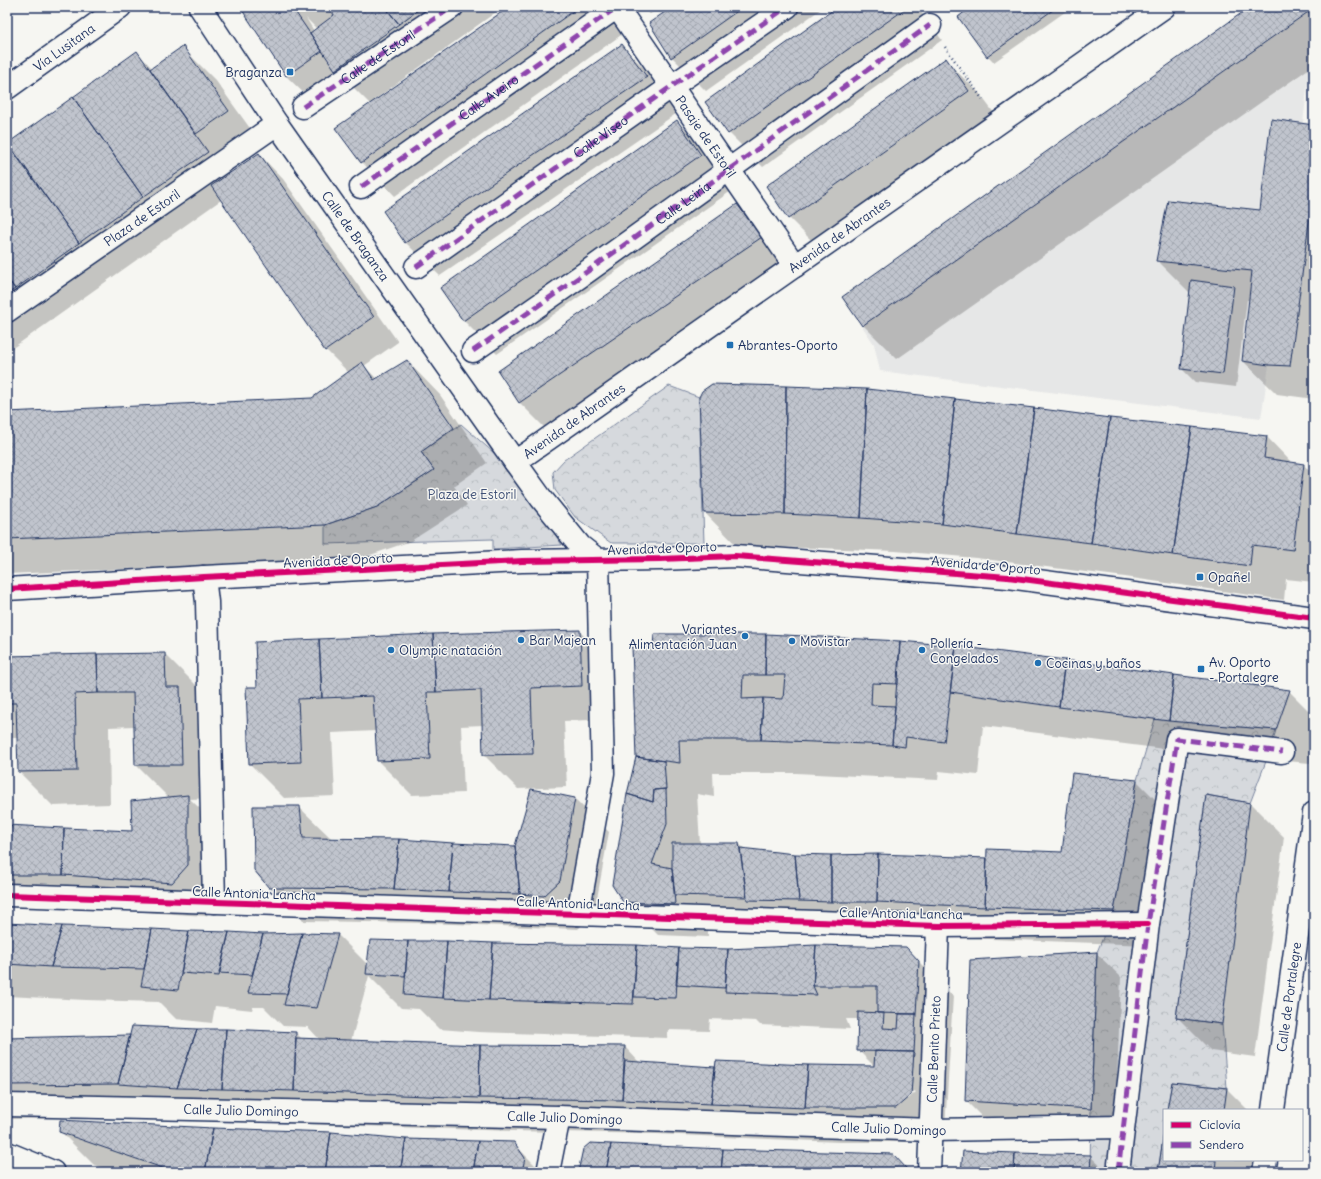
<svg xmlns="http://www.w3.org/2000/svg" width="1321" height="1179" font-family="Delius,sans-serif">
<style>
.built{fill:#e6e7e7}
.forest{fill:url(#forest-crowns);stroke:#78849e}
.shadow{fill:#0003;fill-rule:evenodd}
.building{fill:url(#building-cross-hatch);stroke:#1b2f5e}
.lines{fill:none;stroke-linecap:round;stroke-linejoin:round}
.street-casing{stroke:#1b2f5e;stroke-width:25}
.secondary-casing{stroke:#1b2f5e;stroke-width:25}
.path{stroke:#1b2f5e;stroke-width:2.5;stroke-dasharray:1 3;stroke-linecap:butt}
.street{stroke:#f6f6f2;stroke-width:22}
.secondary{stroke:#f6f6f2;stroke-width:22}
.quiet{stroke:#8e44ad;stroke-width:5;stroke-dasharray:10 5;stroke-linecap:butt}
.cycleway-casing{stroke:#f6f6f2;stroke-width:8}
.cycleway{stroke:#d6006c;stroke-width:6}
.poi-dot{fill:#1f6fb2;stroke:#f6f6f2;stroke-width:1.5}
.labels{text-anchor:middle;stroke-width:3;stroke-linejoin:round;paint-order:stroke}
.street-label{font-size:13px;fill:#1b2f5e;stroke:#f6f6f2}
.poi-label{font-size:13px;fill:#1b2f5e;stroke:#f6f6f2;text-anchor:start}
.park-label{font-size:13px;fill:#405177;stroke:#f6f6f2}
</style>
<defs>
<pattern id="forest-crowns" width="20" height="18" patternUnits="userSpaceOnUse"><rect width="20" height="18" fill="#d6d9dd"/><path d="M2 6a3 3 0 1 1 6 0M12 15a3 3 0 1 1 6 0" fill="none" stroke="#b7bbc0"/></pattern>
<pattern id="building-cross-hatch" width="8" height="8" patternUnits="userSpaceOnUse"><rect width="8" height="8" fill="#c0c4cd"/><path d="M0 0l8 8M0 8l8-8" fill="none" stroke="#a4a9b2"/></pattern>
</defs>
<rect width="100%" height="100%" fill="#f6f6f2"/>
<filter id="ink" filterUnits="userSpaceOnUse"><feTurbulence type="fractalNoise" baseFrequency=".025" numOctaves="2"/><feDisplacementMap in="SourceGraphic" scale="8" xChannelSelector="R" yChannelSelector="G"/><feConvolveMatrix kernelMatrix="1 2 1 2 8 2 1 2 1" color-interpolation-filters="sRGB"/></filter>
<g filter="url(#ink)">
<path class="built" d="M1311 10 1314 13V31L1303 123 1314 125V184L1290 366H1269L1261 418 880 371 874 344 862 326Z"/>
<path class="forest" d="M669 386 699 397 704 543H611L575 517 555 490 553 472 564 460Z
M461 424 512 469 562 545 493 549V539L325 544V525L377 507 434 470 421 452Z
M1155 719 1276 730 1270 751 1250 803 1206 795 1176 1018 1222 1024 1227 1088 1172 1082 1167 1110H1164V1132L1158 1172H1090L1091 1109 1097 952 1114 911 1137 780Z"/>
<path class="shadow" d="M242 7H503L374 100 375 101 510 7H604L624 33 395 196 362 162 370 104 344 78 311 100 286 76ZM306 18 317 29 314 31Z
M643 7H661L650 14Z
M674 7H824L706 91 672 57Z
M839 7H917L942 40 763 167 729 133 706 102Z
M973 7H1072L994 62 988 56Z
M1251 7H1314V65L897 359 863 325Z
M621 45 655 79 680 111 440 276 406 243 385 211Z
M183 48 216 81 262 145 229 168 232 173 259 154 283 179 398 342 364 366 377 379 407 361 440 395 487 463 454 486 467 505 411 541 359 559 7 574V413L312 399 349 373 326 350 221 200 7 352V145L137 53 153 69Z
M945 60 979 93 1003 125 823 252 789 218 767 187Z
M677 121 711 155 734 189 497 354 463 320Z
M1314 126V399L1277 394 1243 361 1250 300H1247L1236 387 1195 382 1182 369 1191 294 1157 260 1261 211Z
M737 206 771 240 795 271 553 436 519 402Z
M1267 437 1293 464 1304 465 1314 476V582L1286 579 1284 600 1125 577 976 558 895 551 819 548 738 547 705 513Z
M579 631 613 664 615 719 564 721 567 787 518 789 484 755 483 725 461 726 464 793 412 795 378 761 376 731 332 733 335 796 284 798 250 764 258 688Z
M633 648 1289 691 1314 716V750L1310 763 1203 754 983 726 978 775 939 771 938 780 796 773H713L714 797 697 794 700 844H739L745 849 795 855 988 859 1063 853 1137 781 1171 815 1148 945 911 936 782 933 779 930 708 928V937L658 935 624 901 628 795 637 757Z
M165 654 199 688 215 798 190 799 222 830V899L206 916 97 909 7 907V826L133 832 169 798 136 765 135 726 109 727 110 804 53 806 19 772 18 738H7V657Z
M575 799 609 832 594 915 578 929 428 923 304 921 270 887 299 807 332 839 515 847Z
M1250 803 1284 837 1255 1057 1211 1051 1177 1017Z
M7 924 263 935H338L368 965 371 941 637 946 728 950 816 946 905 948 953 996 945 1129 930 1142H840L656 1134 513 1131 212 1121 152 1117 7 1119V1039L296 1033 302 1039 320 1040 308 1027 283 1026 264 1007H253L252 1010 215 1006 212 1023 176 1019 159 1002 86 1000 7 996ZM369 976 401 1008 419 1009 439 1029 478 1032 667 1038 668 1030 709 1031 710 1019 756 1021 760 1025 850 1029 846 1019H859L858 1050 875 1067 717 1062 716 1068 640 1063 625 1047 480 1046 351 1041ZM914 1091 916 1092 908 1099V1097Z
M1096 953 1121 977 1115 1133 991 1126 966 1101Z
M1226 1088 1248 1110H1168Z
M60 1131 513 1143 542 1172H114L94 1165Z
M1164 1138V1160H1255L1253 1172H1159Z
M1090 1156 1107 1172H962Z"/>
<path class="building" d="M240 7H292L322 51 286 76Z
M329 7H385L399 24 335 70 310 33 334 15Z
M385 7H422L399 24Z
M509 7H579L361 163 335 128Z
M672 7H743L671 58 649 23Z
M837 7H908L728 134 705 102Z
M971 7H1057L987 57 958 17Z
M1250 7H1314V13L1311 10 862 326 842 297Z
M622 44 647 77 405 243 383 211Z
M183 46 229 111 196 134 150 69Z
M137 51 208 152 143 197 73 97Z
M946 58 969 91 788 219 766 186Z
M73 97 143 197 79 243 8 143Z
M1271 119 1314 125V184L1290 366 1269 365 1242 361 1252 271 1156 261 1168 200 1260 210Z
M677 120 701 155 463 321 440 288Z
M7 143 79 243 15 289 7 278Z
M259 153 374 317 325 351 211 186Z
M737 204 762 237 519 403 498 371Z
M7 278 15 289 7 294Z
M1191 280 1234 286 1223 374 1181 369Z
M407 360 454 428 421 452 434 470 377 507 325 525 7 539V412L312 398 362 362 374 380Z
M712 384 786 386 785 514 704 513 699 397 702 391Z
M786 386 867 389 861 518 785 514Z
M867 389 955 399 942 524 861 518Z
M955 399 1034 408 1017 534 942 524Z
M1034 408 1110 418 1091 543 1017 534Z
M1110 418 1192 427 1173 555 1091 543Z
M1192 427 1267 436 1264 458 1304 464 1293 550 1252 545 1250 566 1173 555Z
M580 630 582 686 531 688 533 754 483 755 481 690 436 692 433 634Z
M433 634 436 692H427L430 759 377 761 373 696 322 698 319 639Z
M654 634H766L765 675H743L742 699 763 698 761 740H679L680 763 636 757 632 647H653Z
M766 634 900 641 898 684 872 683 871 705 895 706 892 745 761 740 763 698 783 699 785 675H765Z
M319 639 322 698 298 699 301 762 249 764 246 687H257L255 642Z
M900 641 956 646 944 742 906 737 905 747 892 745Z
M956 646 1065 660 1059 707 950 692Z
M165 653 166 687H180L182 765H135L133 693H98L97 654Z
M97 654 98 693 75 694 77 771 18 772 16 703H7V656Z
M1065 660 1174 675 1169 721 1059 707Z
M1174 675 1290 690 1276 730 1169 721Z
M636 757 664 761 666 789 654 790 653 802 627 794Z
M1072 773 1137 780 1114 911 985 907 987 849 1062 852Z
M531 789 575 798 560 881 544 896 520 894 515 846Z
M666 789 667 824 652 864 672 868 675 904 623 902 612 885 627 794 653 802 654 790Z
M188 795V865L172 883 63 875 64 828 132 831 131 801Z
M1206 795 1250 803 1222 1024 1176 1018Z
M253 806H300L303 838 399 839 394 889 269 888 254 870Z
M7 825 64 828 63 875H7Z
M399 839 453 843 449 892 394 889Z
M453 843 515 846 520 894 449 892Z
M672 843H739L747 897 675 895 672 868Z
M740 848 795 854 799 901 747 900Z
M795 854 831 855V902L799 901Z
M878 854 987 858 985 907 877 902Z
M878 854 877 902H831V855Z
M7 923 62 926 51 967 7 964Z
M62 926 152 929 144 969 51 967Z
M152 929 189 931 178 990 141 986Z
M189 931 229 932 219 976 181 973Z
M229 932 263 934 252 975 219 973Z
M302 933 338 934 317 1008 284 1005Z
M302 933 287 994 248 993 263 934Z
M370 940 408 941 405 976 366 974Z
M408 941H447L443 998 404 995Z
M447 941 493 943 489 1000 443 998Z
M493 943 637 945 633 1004 489 1000Z
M637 945 679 948 676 998 634 997Z
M816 945 906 947 919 961 916 1014 877 1013V986H813Z
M816 945 813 986 817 995 725 992 728 949Z
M679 948 728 949 725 988 676 985Z
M1097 952 1091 1109 965 1101 970 960Z
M858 1012 884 1013 883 1028 898 1029 899 1014H916L914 1052 857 1051Z
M132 1026 197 1029 177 1088 118 1084Z
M197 1029H226L222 1089 177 1088Z
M226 1029 296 1032 294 1091 222 1089Z
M130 1035 118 1084 7 1085V1038Z
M296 1038 480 1045 479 1098 294 1091Z
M480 1045 625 1046 622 1100 479 1098Z
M875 1051 914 1052 911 1095 896 1108H805L808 1065 874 1066Z
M625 1061 715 1067 711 1104 622 1100Z
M716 1061 808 1065 805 1108 711 1104Z
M1172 1082 1227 1088 1224 1110H1167Z
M60 1120 213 1128 205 1172H174L59 1132Z
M213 1128 331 1132 325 1172H205Z
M331 1132 406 1139 400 1172H325Z
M1164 1132V1160H1216L1215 1172H1158Z
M406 1139 478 1141 473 1172H400Z
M478 1141 514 1142 525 1158 522 1172H480L481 1166H474Z
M590 1143 611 1144 606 1172H578L583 1149Z
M611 1144 723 1149 721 1172H606Z
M723 1149 893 1154 907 1169V1172H721Z
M963 1151 1015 1153 1014 1172H961Z
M1015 1153 1091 1155 1090 1172H1014Z"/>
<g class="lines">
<defs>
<g id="street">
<path id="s1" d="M200 7 277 124 515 462 541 498 580 546 598 560 603 773 578 914"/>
<path id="s2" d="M617 7 795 266"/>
<path id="s3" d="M7 88 120 7"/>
<path id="s4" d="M303 107 452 7"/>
<path d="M361 187 617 7"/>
<path id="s5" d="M416 267 672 86 787 7"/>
<path id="s6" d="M7 311 277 124"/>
<path id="s7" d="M473 351 588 271 930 25"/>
<path d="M204 577 207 602 214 902"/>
<path d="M7 895 938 926 1148 924"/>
<path id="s8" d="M7 1105 559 1117 932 1130 1123 1127"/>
<path id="s9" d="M1273 1110 1314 813"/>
<path d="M548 1172 559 1117"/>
<path id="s10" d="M929 1172 938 926"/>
<path d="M1118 1172 1148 924 1177 739 1282 752"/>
<path d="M1264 1172 1266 1160"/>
</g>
<g id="secondary">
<path id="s11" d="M515 462 1164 7"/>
<path d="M7 589 204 577 522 561 660 559 735 556 1008 577 1314 618"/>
<path d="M7 1153 53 1172"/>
</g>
</defs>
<use href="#street" class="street-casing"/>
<use href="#secondary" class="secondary-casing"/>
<path class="path" d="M945 47 983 100"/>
<use href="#street" class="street"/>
<use href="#secondary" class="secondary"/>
<g class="quiet">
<path d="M303 107 452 7"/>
<path id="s12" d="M361 187 617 7"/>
<path d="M416 267 672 86 787 7"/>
<path d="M473 351 588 271 930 25"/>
<path d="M1118 1172 1148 924 1177 739 1282 752"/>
</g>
<defs>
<path id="cycleway" d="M7 589 204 577 522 561 660 559 735 556 1008 577 1314 618
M7 895 938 926 1148 924"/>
</defs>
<use href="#cycleway" class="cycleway-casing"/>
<use href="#cycleway" class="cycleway"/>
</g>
</g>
<g class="poi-dot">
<rect x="286" y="68" width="8" height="8" rx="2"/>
<rect x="726" y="341" width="8" height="8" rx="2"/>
<rect x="1196" y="573" width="8" height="8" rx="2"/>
<circle cx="745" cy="636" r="4"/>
<circle cx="521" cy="640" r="4"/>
<circle cx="792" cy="641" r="4"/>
<circle cx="391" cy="650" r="4"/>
<circle cx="922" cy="650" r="4"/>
<circle cx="1038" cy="663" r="4"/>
<rect x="1197" y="665" width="8" height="8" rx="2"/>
</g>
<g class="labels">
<g class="street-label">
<text dy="5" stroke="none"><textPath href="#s3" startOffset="70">Vía Lusitana</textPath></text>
<text dy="5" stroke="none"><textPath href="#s4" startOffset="90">Calle de Estoril</textPath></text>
<text dy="5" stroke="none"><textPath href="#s12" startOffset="156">Calle Aveiro</textPath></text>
<text dy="5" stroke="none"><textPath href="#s5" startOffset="226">Calle Viseo</textPath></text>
<text dy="5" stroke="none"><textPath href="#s2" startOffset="157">Pasaje de Estoril</textPath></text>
<text dy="5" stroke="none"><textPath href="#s7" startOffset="257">Calle Leiría</textPath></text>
<text dy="5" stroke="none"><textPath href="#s6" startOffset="164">Plaza de Estoril</textPath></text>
<text dy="5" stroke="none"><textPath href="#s11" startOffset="396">Avenida de Abrantes</textPath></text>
<text dy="5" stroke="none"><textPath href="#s1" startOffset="277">Calle de Braganza</textPath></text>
<text dy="5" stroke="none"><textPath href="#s11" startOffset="72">Avenida de Abrantes</textPath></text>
<text transform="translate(662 548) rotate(-2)" y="5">Avenida de Oporto</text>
<text transform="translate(338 560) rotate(-3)" y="5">Avenida de Oporto</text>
<text transform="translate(986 565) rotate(5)" y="5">Avenida de Oporto</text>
<text transform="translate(254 893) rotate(2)" y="5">Calle Antonia Lancha</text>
<text transform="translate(578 903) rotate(2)" y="5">Calle Antonia Lancha</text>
<text transform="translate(901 913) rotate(1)" y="5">Calle Antonia Lancha</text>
<text dy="5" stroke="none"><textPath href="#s9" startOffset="114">Calle de Portalegre</textPath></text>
<text dy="5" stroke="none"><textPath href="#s10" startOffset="123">Calle Benito Prieto</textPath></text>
<text dy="5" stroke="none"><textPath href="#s8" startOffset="234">Calle Julio Domingo</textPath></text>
<text dy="5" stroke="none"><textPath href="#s8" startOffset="558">Calle Julio Domingo</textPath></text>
<text dy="5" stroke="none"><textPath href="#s8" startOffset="882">Calle Julio Domingo</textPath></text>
</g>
<g class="poi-label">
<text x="282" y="77" text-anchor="end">Braganza</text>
<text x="738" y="350">Abrantes-Oporto</text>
<text x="1208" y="582">Opañel</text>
<text x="737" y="634" text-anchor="end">Variantes<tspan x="737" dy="15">Alimentación Juan</tspan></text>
<text x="529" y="645">Bar Majean</text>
<text x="800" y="646">Movistar</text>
<text x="930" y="648">Pollería -<tspan x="930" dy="15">Congelados</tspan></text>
<text x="399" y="655">Olympic natación</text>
<text x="1209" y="667">Av. Oporto<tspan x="1209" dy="15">- Portalegre</tspan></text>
<text x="1046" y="668">Cocinas y baños</text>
</g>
<g class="park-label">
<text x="472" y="499">Plaza de Estoril</text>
</g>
</g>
<rect width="1321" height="1179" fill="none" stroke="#f6f6f2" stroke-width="24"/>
<rect x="12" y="12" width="1297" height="1155" fill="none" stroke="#1b2f5e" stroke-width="1.5" filter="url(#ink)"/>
<rect x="1163" y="1109" width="140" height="52" fill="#f6f6f2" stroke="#9ea6b7"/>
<rect x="1171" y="1122" width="20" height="6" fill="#d6006c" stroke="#9ea6b7"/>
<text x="1199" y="1129" font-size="12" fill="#1b2f5e">Ciclovía</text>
<rect x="1171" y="1142" width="20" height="6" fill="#8e44ad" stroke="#9ea6b7"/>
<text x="1199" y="1149" font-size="12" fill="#1b2f5e">Sendero</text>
</svg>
